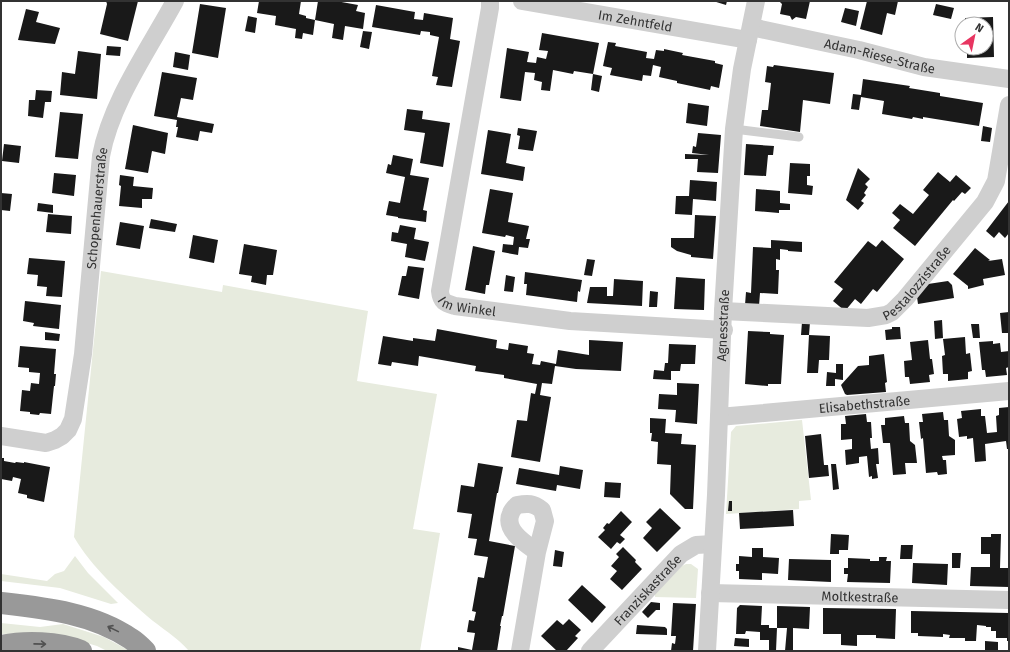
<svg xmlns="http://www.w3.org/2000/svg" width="1010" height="652" font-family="'Fira Sans',sans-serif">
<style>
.green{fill:#e7ebde}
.building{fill:#191919}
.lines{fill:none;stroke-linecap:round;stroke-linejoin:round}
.lane{stroke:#cfcfcf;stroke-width:9}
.street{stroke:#cfcfcf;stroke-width:18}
.highway{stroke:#999;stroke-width:22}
.oneway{stroke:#515151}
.labels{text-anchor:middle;stroke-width:4;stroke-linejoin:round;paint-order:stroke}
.street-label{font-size:13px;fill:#323232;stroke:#fff}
</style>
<rect width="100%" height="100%" fill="#fff"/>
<path class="green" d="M101 271 222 292 223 285 368 311 357 381 437 394 413 529 440 533 420 651H189C177 637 161 628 147 616 120 592 92 568 74 537Z
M802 420 811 500 799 501V509L726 514 731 432 736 426Z
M75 556 88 573 118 603 111 604 60 588 1 581V574L47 581 55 574 64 571Z
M686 564H691L698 569 696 598 655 597V594L682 566Z
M1 623 40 627 63 624 104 637 130 651H107L97 646 59 635 40 633 1 634Z"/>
<path class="building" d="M106 1H138L128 41 100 34 107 4Z
M259 1H301L299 14 306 16V18L315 20 318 1H336L358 5 356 11 365 13 363 29 345 26 343 40 332 38 334 24 315 20 313 35 303 33 302 39 295 38 296 29 275 25 276 16 257 13Z
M713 1H727L726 5Z
M779 1H810L806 19 796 17 792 20 790 16 780 14 782 4Z
M867 1H898L895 15 887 13 882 35 860 29Z
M200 4 226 8 218 58 192 53Z
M936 4 954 8 951 19 933 15Z
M376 5 415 12 414 19 423 20 424 13 453 18 450 39 460 41 452 87 436 85 438 77 432 76 439 37 430 35V32L421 31 420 35 372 27Z
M845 8 859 11 856 26 841 22Z
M26 9 39 12 36 22 60 28 55 44 18 40Z
M248 16 257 18 255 33 245 31Z
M993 17 994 57 967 58V48H986V24H966L965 18Z
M363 31 372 32 369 49 360 47Z
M542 33 599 43 593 74 574 71 573 74 553 70 550 91 541 90 542 82 534 80 535 73 525 72 521 101 500 98 507 48 529 52 527 62 536 63 537 57 546 59 548 51 539 50Z
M608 42 616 43 615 46 647 52 646 58 654 59 656 50 664 51V49L683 53 682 55 715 61V63L723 65 719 88 711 86 710 90 677 83V81L659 77 661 67 653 65 651 76 643 75 642 81 610 75 612 68 603 66Z
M107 46 121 47 120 56 106 55Z
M78 51 101 54 97 99 60 95 62 72 75 74Z
M175 52 190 55 188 70 173 67Z
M774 65 834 73 830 104 803 100 800 132 760 126 762 110H768L771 83 765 82 767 66 773 67Z
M162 72 197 78 193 100 181 98 177 117 214 124 212 133 200 131 198 141 176 137 178 127H176L177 120 154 116Z
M593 74 602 76 599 92 591 90Z
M863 79 910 86 909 88 940 93V96L983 103 979 126 923 117V119L913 117 912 119 882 114 884 101 861 97 859 110 851 109 853 94 861 95Z
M36 90 52 91 51 102H45L43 118 28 116 29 100H35Z
M688 103 709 106 707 126 686 123Z
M407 109 423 111 422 119 450 123 443 167 420 163 425 133 404 130Z
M60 112 83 114 78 159 55 157Z
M133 125 168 133 165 154 152 151 148 173 125 169Z
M983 126 992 128 990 142 981 141Z
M518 128 537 131 533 151 518 149 520 136 517 135Z
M488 130 511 134 506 163 525 167 523 181 481 174Z
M698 133 721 135 718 173 697 172 698 159H685V154L709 155 692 153 693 146 696 147Z
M4 144 21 146 19 163 2 161Z
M746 144 774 146 773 155H768L766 176 744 175Z
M393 155 413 159 410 175 429 178 423 210 427 211 426 222 398 218V217L386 215 389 201 400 203 405 177 386 173 388 164 391 165Z
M790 163 810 164V176H807V185L813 186 812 195 788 193Z
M858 168 870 179 865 184 868 187 864 193 866 195 861 201 864 203 858 210 846 200Z
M938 172 950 182 956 175 971 188 965 194 962 192 954 201 953 200 915 246 893 228 900 220 892 213 900 204 913 214 929 195 923 190Z
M54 173 76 175 74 196 52 193Z
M120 175 134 177 133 186 153 188 152 199H142V208L119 206 121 186 119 185Z
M690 180 717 182 716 201 693 199 692 215 675 214 676 196H689Z
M490 189 513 193 508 222 529 226 526 239H530L528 248 519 247 518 255 502 252 503 244 513 245 514 237 506 235 505 237 482 233Z
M756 189 780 191V203L790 204V210H779V213L755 211Z
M1 193 12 194 10 211 1 210Z
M1009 201V233L1005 238 999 232 994 238 986 231Z
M38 203 53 205V213L37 211Z
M48 214 72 216 71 234 46 232Z
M695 215 716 216 713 259 691 257V255L677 251 671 247V238H694Z
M151 219 177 224 175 232 149 228Z
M120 222 144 226 140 249 116 245Z
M400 225 416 228 414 239 429 242 425 261 405 257 407 244 391 241 392 232 398 233Z
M193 235 218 240 214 263 189 258Z
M771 240 802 242V252L788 251V250L780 249V260L776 259V270H779L778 294 760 293 759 306 745 305 746 292 751 293 753 247 771 248Z
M882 240 904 259 877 292 873 289 861 304 855 299 845 311 833 301 843 289 834 282 868 241 876 247Z
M244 244 277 250 273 275H267L266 285 251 282 252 276 239 274Z
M473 246 495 251 489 285H486L485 294 465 290Z
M975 248 990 260 988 261 1002 259 1005 275 983 279 984 285 968 289V286L953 274Z
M29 258 65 261 62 297 46 296 47 287 37 286 38 275 27 274Z
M587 259 595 260 592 276 584 275Z
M408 266 424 268 419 299 398 295 402 276H406Z
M525 272 582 280 580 292 578 291 577 302 526 295 527 284H524Z
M506 275 515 277 513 292 504 291Z
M676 277 705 279 704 310 674 309Z
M614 279 643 281 642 306 587 303 590 287H607V296H613Z
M948 281 952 285 954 298 918 304 917 297 928 284Z
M650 291 658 292 657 307H649Z
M25 301 61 305 59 329 33 326 34 323 23 321Z
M1009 312V333H1002L1000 313Z
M942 320 943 338 935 339 934 321Z
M802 322H810L809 335H801Z
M971 324H979L980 338H973Z
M892 327H900L901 339 886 340 885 330 892 329Z
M437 329 497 340 496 348 508 350 509 343 528 346 527 353 534 354 532 364 540 365 541 361 556 364 558 350 589 355V340L623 342 621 371 576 369 555 366 552 384 542 383 540 395 551 397 540 462 511 457 517 420 527 421 531 393 535 394 537 384 504 378V375L475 371 476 366 419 356 418 366 392 362 391 366 378 364 383 336 413 341V338L435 341Z
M748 331 770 332V334L784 335 781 384H768V386L745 384Z
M45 332 60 334 59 341 45 340Z
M809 335 830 336 829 360H819L818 373H807Z
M965 337 966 354 970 353 972 371 968 372V379L948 381V374H943L942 356 945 355 943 339Z
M928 340 930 359H932L934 374 929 375 930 382 910 384 909 377H905L904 361 912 360 910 342Z
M993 341V344L1000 343 1001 352 1009 351V367L1006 368 1007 375 986 377 985 370H982L979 342Z
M669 344 696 345 695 364H681L680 371H671V380L653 379 654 370 664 371 665 363H668Z
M20 346 56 349 54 374H56L55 386H54L51 414 40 413 39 415 30 414V412L20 411 22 390 30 391 31 383 39 384 40 373 29 372V368L18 367Z
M884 354 887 382 885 383 886 392 847 395 845 394 841 385 858 366 869 365V356Z
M836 364H843V380L835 379V386H826L827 372 836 373Z
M677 383 699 384 697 424 675 422 676 410 658 409 659 394 677 395Z
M1009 407V449H1007L1006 441 985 444 986 461 975 462 973 438 967 439V436L959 437 957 419 962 418 961 411 981 409V416H985L987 433 997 432 996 416 999 415V408Z
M943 412 944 420H948L949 436 955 440V455L942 456 943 460H946L947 474 938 475 937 472 926 473 923 438 921 439 919 422H923L922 414Z
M866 414 867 422H871L872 438H870L871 449 878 448 879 464H876L878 478 872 479V476L869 477 867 456 859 457V463L846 465 845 450 852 449V439L841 440V424H846L845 416Z
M904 416 905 423H909L910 441 915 445 917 463H905L906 474 893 475 890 443H883L881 425H885V418Z
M650 418 666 419 665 433 682 434 681 444 696 445 693 509H685L670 494 671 465 657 464 658 442 651 441 652 433H650Z
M821 434 824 465H828L829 476 809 478 805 436Z
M1 458H4V461L15 463 16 462 24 463V462L50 467 44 502 27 498V495L18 493 21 479 13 477 12 481 1 479Z
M478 463 503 467 498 493H497L489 541 515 546 503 616H502L500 626H501L497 651H458V647L472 650 475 633 467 632 469 620 474 621 476 612 472 611 478 577 484 578 488 557 474 555 477 539 468 538 472 514 457 512 461 485 474 487Z
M831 464H836L839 489 833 490Z
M560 466 583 470 580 489 557 485 556 491 516 484 519 468 559 475Z
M605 482 621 483 620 498 604 497Z
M729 501H732V511H728Z
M660 508 681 528 657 552 643 538 652 528 646 522Z
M793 510 794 526 740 529 739 513Z
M621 511 632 522 620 535 625 539 620 544 617 542 611 549 598 537 605 530 603 528 607 523 609 524Z
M831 534 849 535 848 550H839V554H830Z
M991 534H1001L1000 568H1009V587L970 586 971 567H990V554H981V537H991Z
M901 545H913L912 559H900Z
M623 547 636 560 635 562 642 569 622 590 610 579 617 571 611 566 619 557 616 554Z
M752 548H763V557L779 558 778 574 762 573V580L739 579V571H736V564H739V556L752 557Z
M555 550 564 552 562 567 553 566Z
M952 553H961L960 568H952Z
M879 557H887L886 561H891L890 583 847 582 848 574H844V568H848V558L870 559V561H879Z
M789 559 831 560V582L788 580Z
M913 563 948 564 947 585 912 583Z
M582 585 606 607 592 623 568 600Z
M651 602 660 603V610H656L648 618 642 612Z
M673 603 696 604 693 651H671L672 643 675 644 676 636H671Z
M740 605 762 606 761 625H769V628H777L776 651H769V640H760V632L746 631 745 634H736L737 608Z
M777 606 810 607 809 629 793 628V651H785L787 628H777Z
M823 608 896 609 895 639 876 638V635H857V646L841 645V634H823Z
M911 611 1009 613V641H1007V638H996V631H991V627H986V626L977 625 976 641H965V638H949L950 635 943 634V637L918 636V633H911Z
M569 619 581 630 575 636 578 638 566 651H557L541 636 557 620 563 625Z
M637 625 665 627 667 629V635L636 634Z
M735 638 749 639V647L734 646Z
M985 641 998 642V651H985Z"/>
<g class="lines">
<path class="lane" d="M734 129 799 137"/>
<g class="street">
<path id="s1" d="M490 1V8L440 291C441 302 445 303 455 306L570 321 724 330"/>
<path id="s2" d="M522 1 748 40"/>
<path id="s3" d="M751 27 859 50 924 67 1009 79"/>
<path id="s4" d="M723 311 868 318 886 315 892 312 905 299 985 202 996 181 1009 105"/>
<path id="s5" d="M719 417 1009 391"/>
<path id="s6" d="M1 436 46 443 55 440 62 436 68 430 73 419 83 354 101 156C111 102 149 49 175 1"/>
<path id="s7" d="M710 593 1009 600"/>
<path d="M520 651 537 552 545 521 542 510C533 503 528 503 517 505 515 507 512 510 511 513 503 530 526 544 537 552"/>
<path id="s8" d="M590 651 681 554 696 545 713 544"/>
<path id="s9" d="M707 651 716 495 723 311 734 129 742 69 756 1"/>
</g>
<path class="highway" d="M1 603C45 608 93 613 131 639 136 642 141 647 145 651
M1 646C25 641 58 642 81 651"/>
</g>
<defs><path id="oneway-shaft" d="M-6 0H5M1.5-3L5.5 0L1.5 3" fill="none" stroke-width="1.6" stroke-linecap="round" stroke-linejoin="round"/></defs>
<g class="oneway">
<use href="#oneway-shaft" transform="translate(113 629) rotate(-154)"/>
<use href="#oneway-shaft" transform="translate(40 644) rotate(1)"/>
</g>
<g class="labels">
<g class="street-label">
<text dy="5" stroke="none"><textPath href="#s2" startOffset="115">Im Zehntfeld</textPath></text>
<text dy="5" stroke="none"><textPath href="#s3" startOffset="132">Adam-Riese-Straße</textPath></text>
<text dy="5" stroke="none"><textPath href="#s6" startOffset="296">Schopenhauerstraße</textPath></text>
<text dy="5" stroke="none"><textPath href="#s4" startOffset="208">Pestalozzistraße</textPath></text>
<text dy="5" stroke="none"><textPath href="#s1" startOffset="330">Im Winkel</textPath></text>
<text dy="5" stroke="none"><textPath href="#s9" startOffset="326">Agnesstraße</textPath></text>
<text dy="5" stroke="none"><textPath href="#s5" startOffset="146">Elisabethstraße</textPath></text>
<text dy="5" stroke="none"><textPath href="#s8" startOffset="84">Franziskastraße</textPath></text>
<text dy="5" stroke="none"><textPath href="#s7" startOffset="150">Moltkestraße</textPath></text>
</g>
</g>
<rect width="1010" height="652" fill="none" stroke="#323232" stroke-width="4"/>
<g transform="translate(974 36) rotate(33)"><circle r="19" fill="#ffffff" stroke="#adadad"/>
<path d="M0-3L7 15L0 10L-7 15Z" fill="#e83561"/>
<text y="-6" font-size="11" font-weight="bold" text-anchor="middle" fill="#323232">N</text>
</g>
</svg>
